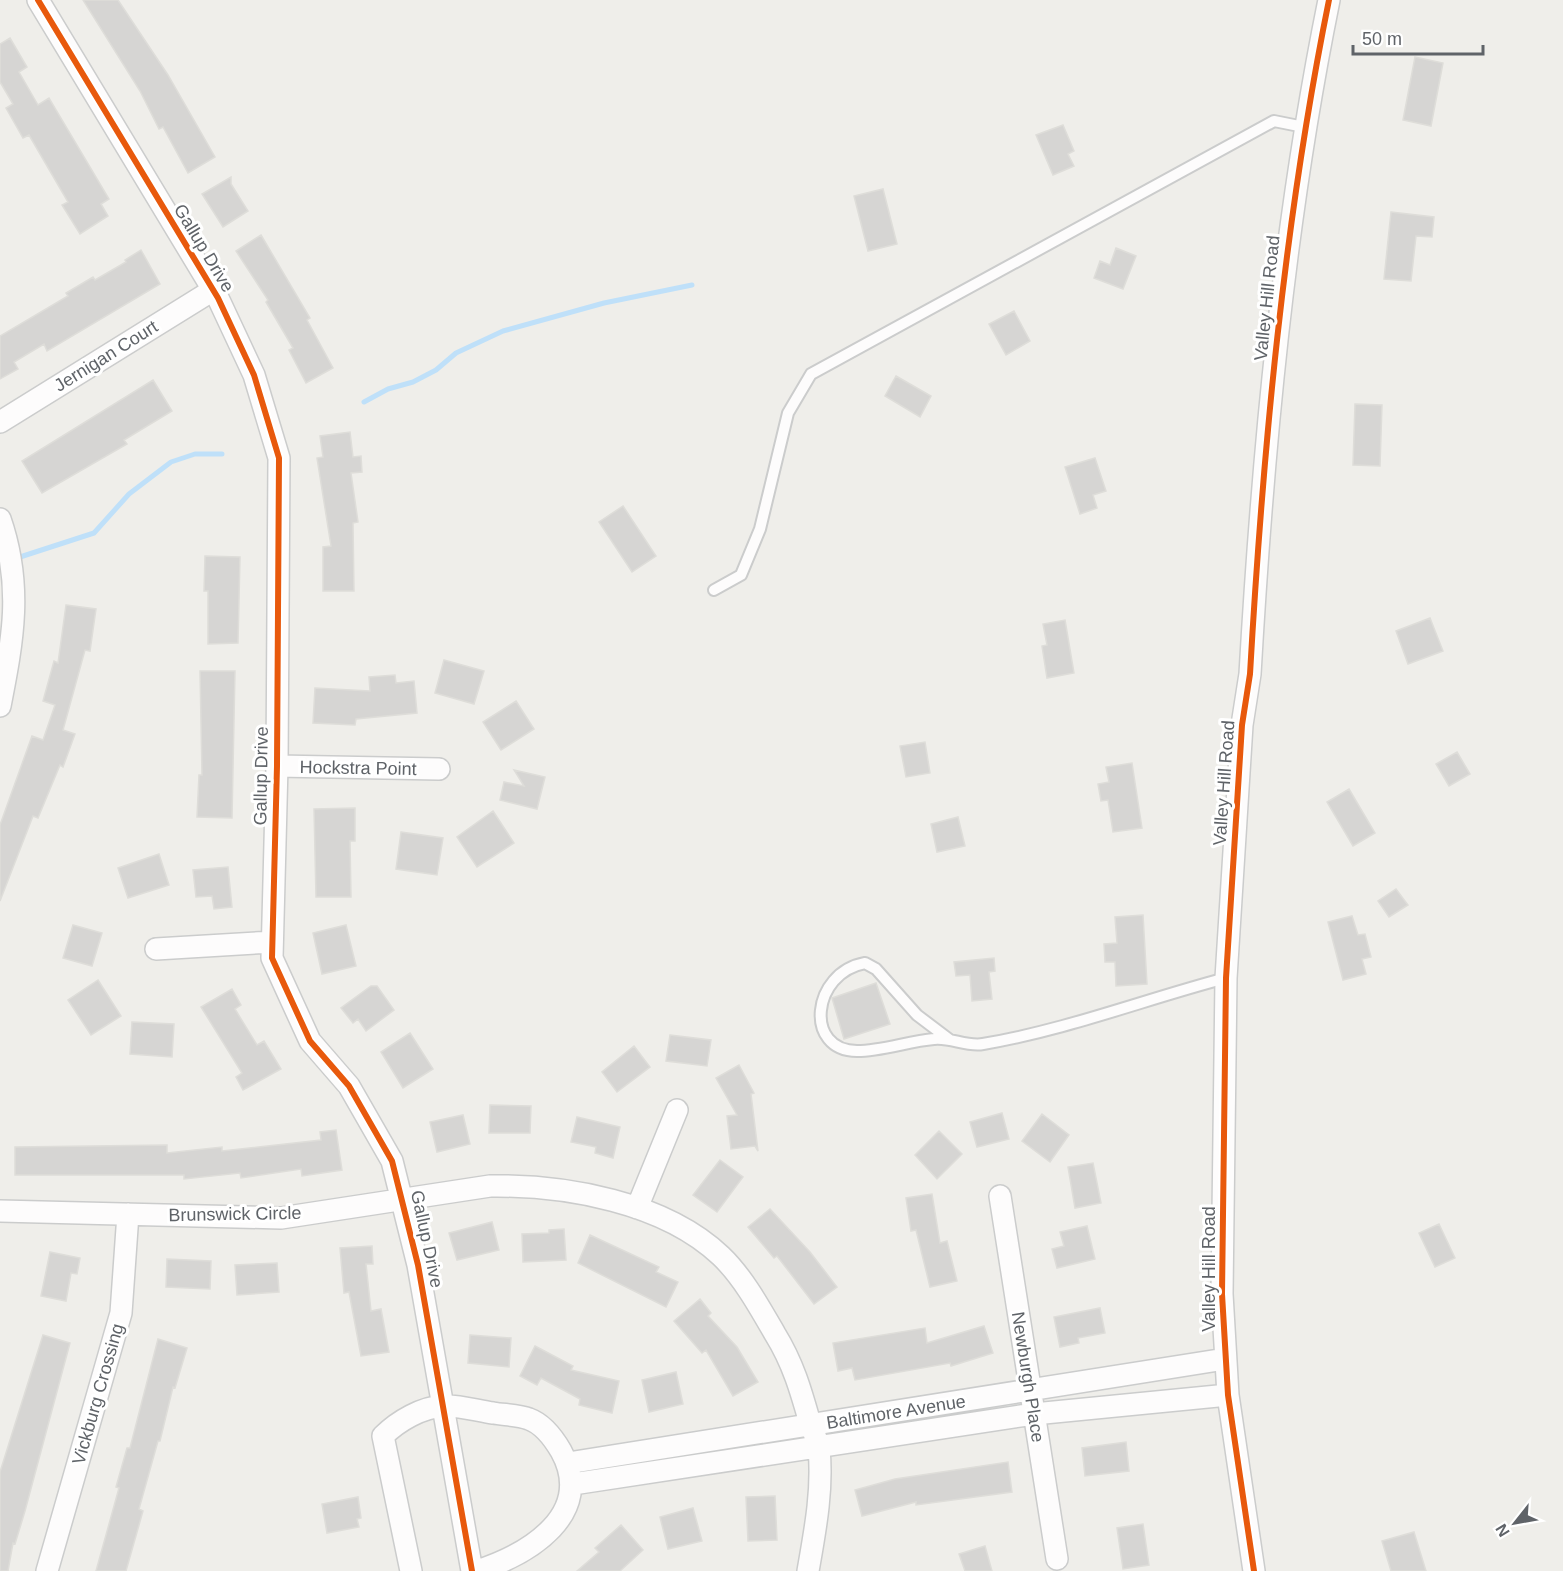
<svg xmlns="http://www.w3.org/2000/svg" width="1563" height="1571" font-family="Helvetica,sans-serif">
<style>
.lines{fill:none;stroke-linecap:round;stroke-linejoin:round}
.stream{stroke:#bfe0f9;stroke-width:5}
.building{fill:#d6d5d3;stroke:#deddd9;stroke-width:1.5}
.service-casing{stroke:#cbcccc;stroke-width:14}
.minor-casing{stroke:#cbcccc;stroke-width:24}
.service{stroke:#fdfcfc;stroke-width:10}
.minor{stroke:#fdfcfc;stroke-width:21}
.cycleway-casing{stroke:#fff;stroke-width:10}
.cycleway{stroke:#e8590c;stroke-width:6}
.labels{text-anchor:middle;stroke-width:6;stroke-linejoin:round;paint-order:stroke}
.street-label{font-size:18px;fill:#5f6368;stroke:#fff}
</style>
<rect width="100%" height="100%" fill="#efeeea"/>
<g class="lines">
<path class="stream" d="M364 402 388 389 413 382 436 370 456 353 503 331 604 303 692 285
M20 557 94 533 129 494 171 462 195 454H222"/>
</g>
<path class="building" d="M83 0H118L168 75 215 157 188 173 163 127 159 129 140 91Z
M10 38 27 67 19 72 38 105 49 98 109 199 101 204 108 216 80 234 62 205 68 202 29 135 23 138 6 108 13 104 0 82V44Z
M1415 57 1443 63 1431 126 1403 120Z
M1063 125 1074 151 1068 154 1074 166 1053 175 1036 135Z
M231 177V184L248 211 223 227 202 194Z
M883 189 897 244 868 251 854 196Z
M1391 212 1434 217 1432 237 1416 236 1411 281 1384 279Z
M261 235 310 318 307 320 333 368 306 383 289 350 293 348 266 302 268 300 236 251Z
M1116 248 1136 256 1123 289 1094 278 1100 261 1110 265Z
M141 250 160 284 47 351 44 344 14 362 18 369 0 379V336L68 296 66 293 93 277 95 280 126 262 125 260Z
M1014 311 1030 341 1006 355 989 324Z
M896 376 931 396 920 417 885 396Z
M153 380 172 411 124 440 127 444 42 493 22 461Z
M1355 404 1382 405 1380 466 1353 465Z
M350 432 353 457 361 456 362 472 351 473 358 522 353 523 354 591H323V547L331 546 317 458 323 457 320 436Z
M1095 458 1106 491 1093 495 1097 508 1080 514 1065 467Z
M623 506 656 556 632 572 599 522Z
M205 556 240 557 238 643 208 644V591H204Z
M66 605 96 609 90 651 85 650 63 730 75 734 63 767 60 765 38 818 33 816 0 901V825L32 736 43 740 55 705 43 701 54 661 58 663Z
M1430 618 1443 651 1408 664 1396 631Z
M1065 620 1074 673 1047 678 1042 646 1047 645 1043 624Z
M444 660 484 671 474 704 435 693Z
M200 671H235L232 818 197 817 199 775H202Z
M395 675 396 683 414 681 417 713 356 719 355 725 313 723 315 688 370 691 369 677Z
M516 701 534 729 501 750 483 722Z
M925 742 930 773 906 777 900 746Z
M1457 752 1470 774 1449 786 1436 764Z
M1132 763 1142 828 1113 832 1108 800 1101 801 1098 784 1109 782 1106 767Z
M514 770 545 777 537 809 500 800 504 782 524 786Z
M1349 789 1375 833 1353 846 1327 802Z
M355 808V841H350L351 897H316L314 809Z
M493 811 514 843 477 867 457 837Z
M958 817 965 846 937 852 931 824Z
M401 832 443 838 437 875 396 869Z
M159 854 169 885 128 898 118 868Z
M228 867 232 907 214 909 212 896 196 897 193 870Z
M1396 889 1408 905 1389 917 1378 901Z
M1143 915 1147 984 1116 986 1115 962H1105L1104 944 1117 943 1115 917Z
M1352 916 1358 935 1365 934 1371 957 1362 959 1366 974 1343 980 1328 922Z
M73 925 102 933 92 966 63 958Z
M346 925 356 966 322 974 313 933Z
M994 958 995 971 989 972 992 999 972 1001 970 975 956 976 954 962Z
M98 980 121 1016 91 1035 68 1000Z
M876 983 890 1024 844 1039 832 998Z
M371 986H377L394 1010 366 1031 358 1019 353 1023 341 1008Z
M232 989 241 1005 235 1009 257 1045 264 1041 281 1069 243 1090 236 1077 242 1073 201 1007Z
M132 1022 174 1024 172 1057 130 1054Z
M410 1033 433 1069 403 1088 381 1052Z
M670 1035 711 1040 707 1066 666 1061Z
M634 1046 650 1067 617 1092 602 1072Z
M739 1065 754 1093 751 1094 758 1151 755 1146 731 1149 727 1116 737 1115 716 1078Z
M490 1105 531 1106 530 1133H489Z
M1002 1113 1009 1139 977 1147 970 1122Z
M1042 1114 1069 1135 1050 1162 1022 1141Z
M463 1115 470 1144 437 1152 430 1122Z
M577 1117 620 1127 613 1158 595 1153 596 1147 571 1142Z
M336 1130 342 1170 302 1176 301 1169 241 1178 240 1173 184 1179V1175H15V1147L167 1145V1153L222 1147V1151L321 1140 320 1132Z
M939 1131 962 1154 937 1179 915 1155Z
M720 1160 743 1177 717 1212 693 1195Z
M1093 1163 1101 1203 1075 1208 1068 1167Z
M932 1194 940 1243 947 1241 957 1281 930 1287 916 1230 911 1231 906 1198Z
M770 1209 810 1252 837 1287 814 1304 777 1256 774 1258 748 1227Z
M492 1222 499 1250 457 1260 449 1233Z
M1439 1224 1455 1258 1435 1267 1419 1233Z
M1087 1226 1095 1259 1057 1268 1052 1249 1064 1246 1060 1232Z
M564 1229 566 1260 523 1262 522 1234 549 1233V1230Z
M590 1235 659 1267 656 1272 678 1282 666 1307 578 1263Z
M372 1246 373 1264H366L371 1311 381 1309 389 1352 361 1356 349 1292 344 1293 340 1248Z
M50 1252 80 1258 77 1274 71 1273 66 1301 41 1296Z
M167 1259 211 1261 210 1289 166 1287Z
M277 1263 279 1292 237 1295 235 1265Z
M700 1299 711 1313 708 1316 737 1347 758 1382 733 1396 706 1350 702 1353 674 1321Z
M1100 1308 1105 1333 1078 1338 1079 1343 1060 1347 1054 1317Z
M984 1326 993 1353 951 1366 950 1363 855 1380 852 1368 838 1371 833 1343 925 1328 927 1343Z
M43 1335 70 1343 25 1511 15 1544 13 1543 8 1571H0V1472Z
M470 1335 511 1338 509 1367 468 1363Z
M158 1339 187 1348 175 1388 173 1387 160 1441H158L139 1509 143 1511 126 1571H96L119 1488 116 1487 127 1448H130Z
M535 1346 573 1366 571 1370 619 1381 612 1413 579 1405 580 1399 541 1378 537 1385 520 1376Z
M676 1372 683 1404 649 1412 642 1380Z
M1126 1442 1129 1471 1085 1476 1082 1448Z
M1008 1462 1012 1492 916 1505V1502L862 1516 855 1490 895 1479Z
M775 1496 777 1540 748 1541 746 1497Z
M358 1497 361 1518 357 1519 359 1527 327 1533 322 1504Z
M693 1508 702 1541 668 1549 660 1517Z
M1143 1524 1149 1565 1123 1569 1117 1528Z
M621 1525 643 1550 620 1571H577L599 1552 595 1548Z
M1414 1532 1426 1571H1391L1382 1541Z
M985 1546 992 1571H965L959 1554Z"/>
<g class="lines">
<defs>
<path id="service" d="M714 590 741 575 760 529 788 413 811 374 1274 121 1304 127
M950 1040 917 1015 876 969 865 963C811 973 804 1051 857 1051 882 1051 909 1041 934 1039 950 1037 967 1047 983 1044 1066 1030 1146 999 1226 978"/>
<path id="minor" d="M38 0 218 298 254 375 279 458 277 766 272 958 310 1041 349 1086 392 1161 418 1265 472 1571
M0 422 213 290
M0 519C23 585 13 640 0 706
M277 766 439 769
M156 949 272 942
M1000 1196 1057 1559
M637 1208 677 1110
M0 1211 281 1218 490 1186C566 1185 664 1202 721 1256 743 1277 760 1308 775 1334 793 1363 801 1391 810 1423 813 1432 818 1440 819 1449 823 1490 815 1531 808 1571
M568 1463 1225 1359
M573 1484 1034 1414 1228 1395
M47 1571 121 1313 128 1214
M411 1571 383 1436C398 1421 422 1407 444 1406 459 1405 478 1411 493 1413 505 1415 519 1415 529 1419 543 1424 554 1439 561 1451 596 1514 529 1554 477 1571
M1254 1571 1228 1395 1222 1294 1226 978 1242 725 1250 674C1263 448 1284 222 1329 0"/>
</defs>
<use href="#service" class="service-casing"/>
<use href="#minor" class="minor-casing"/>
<use href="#service" class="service"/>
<use href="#minor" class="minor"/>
<defs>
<path id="cycleway" d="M38 0 218 298 254 375 279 458 277 766 272 958 310 1041 349 1086 392 1161 418 1265 472 1571
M1254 1571 1228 1395 1222 1294 1226 978 1242 725 1250 674C1263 448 1284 222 1329 0"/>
</defs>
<use href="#cycleway" class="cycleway-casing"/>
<use href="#cycleway" class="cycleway"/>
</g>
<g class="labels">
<g class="street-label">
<text transform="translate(204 248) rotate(59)" y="6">Gallup Drive</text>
<text transform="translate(1267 298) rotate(-84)" y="6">Valley Hill Road</text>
<text transform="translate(106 356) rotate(-32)" y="6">Jernigan Court</text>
<text transform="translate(358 768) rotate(1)" y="6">Hockstra Point</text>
<text transform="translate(261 776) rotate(-89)" y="6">Gallup Drive</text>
<text transform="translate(1224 783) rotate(-86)" y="6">Valley Hill Road</text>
<text transform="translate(235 1214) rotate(-1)" y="6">Brunswick Circle</text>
<text transform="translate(427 1239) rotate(78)" y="6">Gallup Drive</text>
<text transform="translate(1209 1269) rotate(-90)" y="6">Valley Hill Road</text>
<text transform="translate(1028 1377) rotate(81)" y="6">Newburgh Place</text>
<text transform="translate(98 1394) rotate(-74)" y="6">Vickburg Crossing</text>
<text transform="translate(896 1412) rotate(-9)" y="6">Baltimore Avenue</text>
</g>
</g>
<g transform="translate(1515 1523) rotate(239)" stroke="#ffffff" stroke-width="4.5" paint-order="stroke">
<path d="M0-4.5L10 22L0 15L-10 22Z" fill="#5f6368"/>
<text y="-9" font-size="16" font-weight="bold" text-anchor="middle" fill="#5f6368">N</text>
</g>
<path d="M1353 45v9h130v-9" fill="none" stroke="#5f6368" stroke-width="3"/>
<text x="1362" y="45" font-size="18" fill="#5f6368" stroke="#ffffff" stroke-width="4.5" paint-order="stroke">50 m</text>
</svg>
